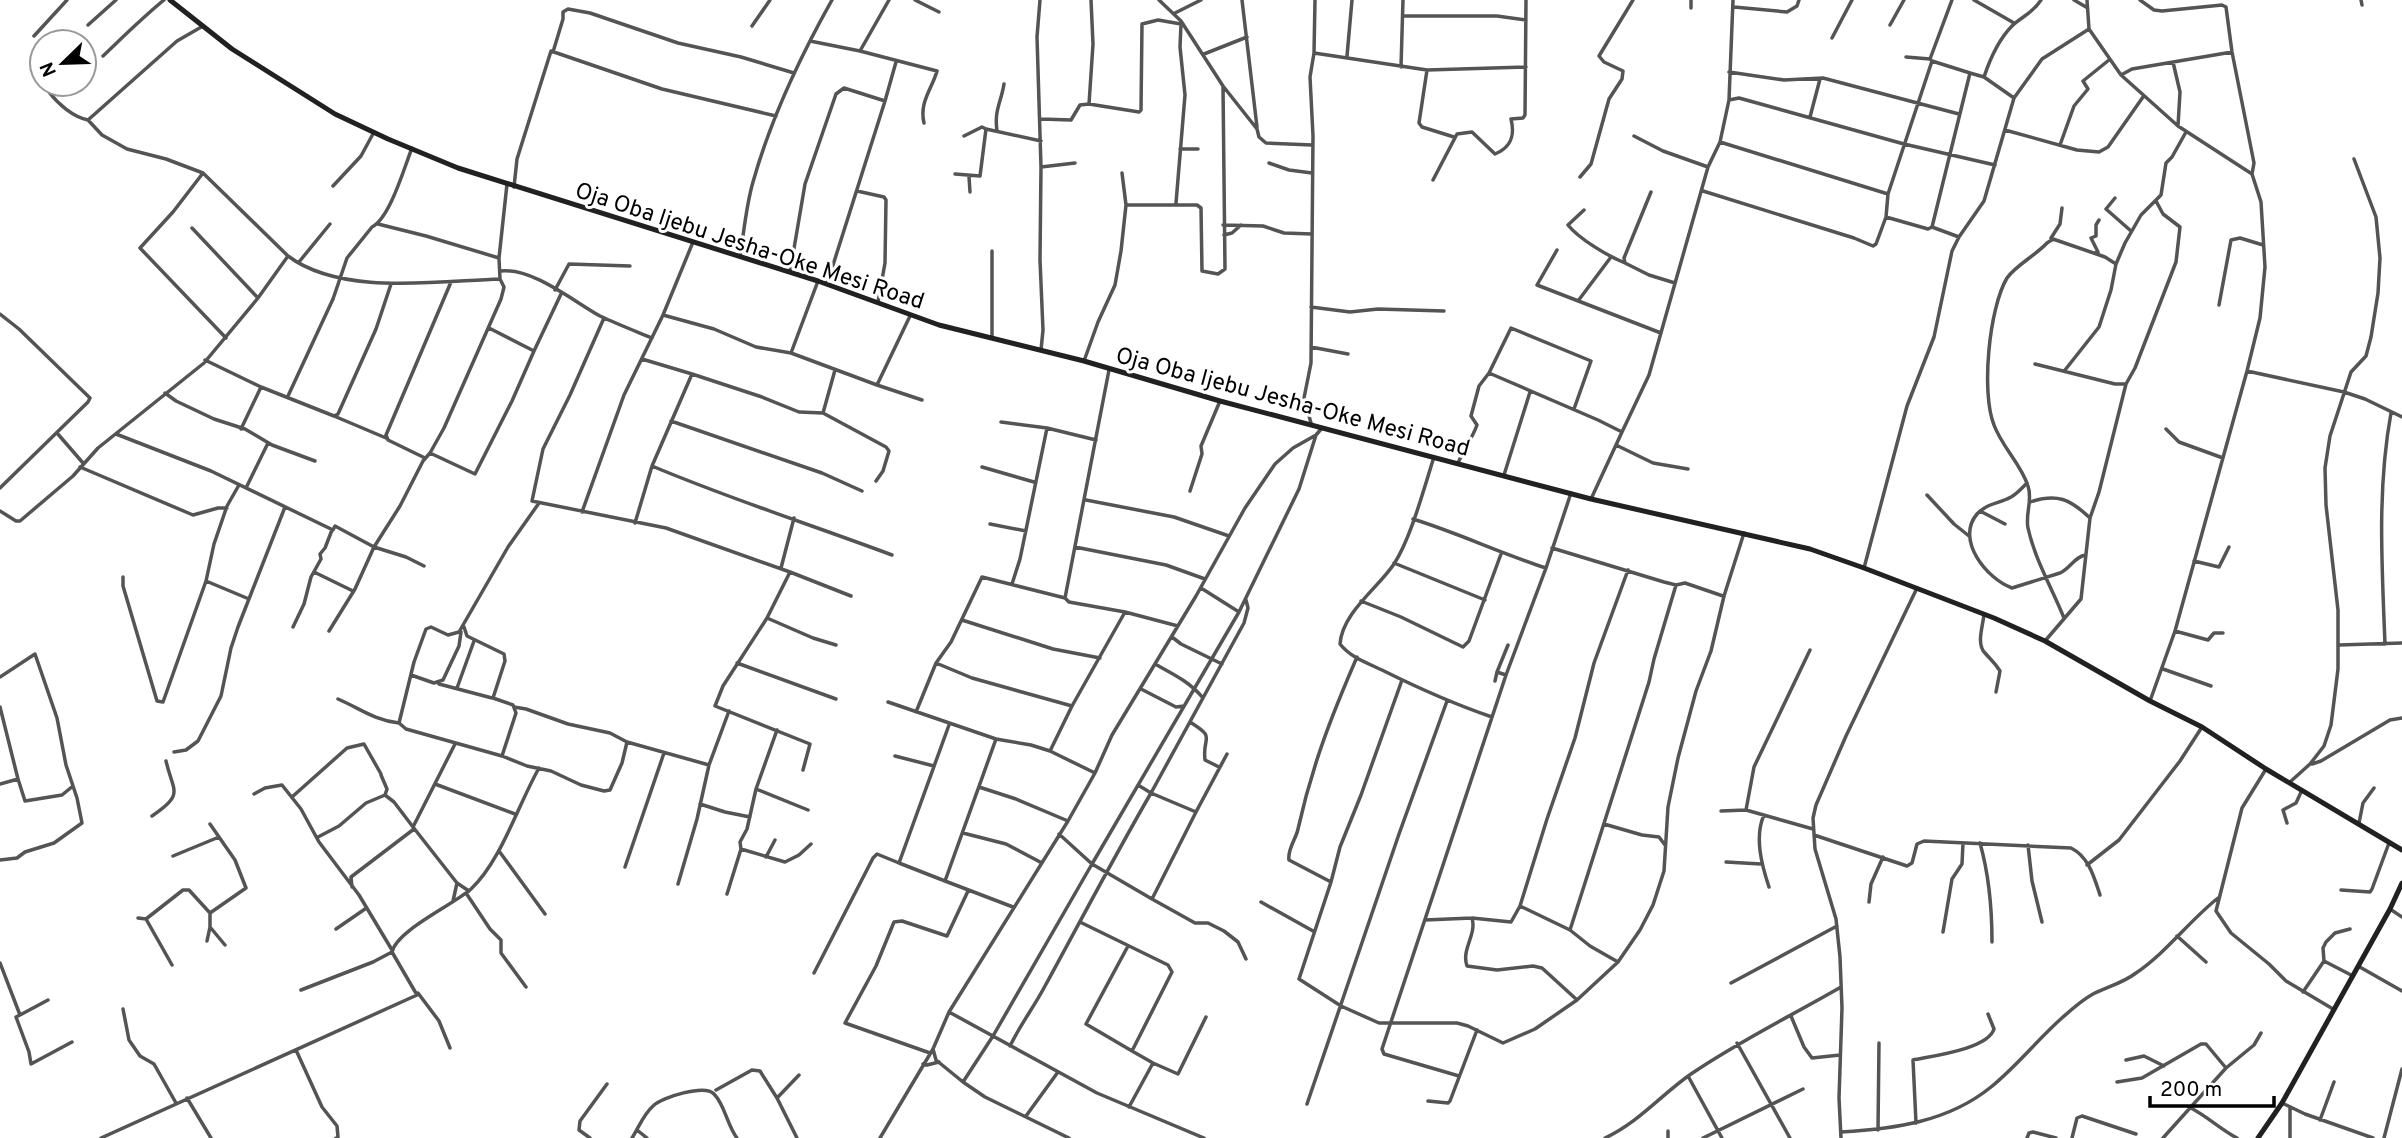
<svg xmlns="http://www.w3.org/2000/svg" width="2402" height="1138" font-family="Overpass,sans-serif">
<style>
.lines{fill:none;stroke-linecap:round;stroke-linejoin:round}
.street{stroke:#545454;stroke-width:3.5}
.secondary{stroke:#212121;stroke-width:5}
.labels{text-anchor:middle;stroke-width:6;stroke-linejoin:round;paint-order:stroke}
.street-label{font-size:23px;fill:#000;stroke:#fff}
</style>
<rect width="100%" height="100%" fill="#fff"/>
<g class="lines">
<path class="street" d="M915 0 939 12
M1040 0 1037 37 1041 167 1040 260 1043 330 1041 350
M1159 0 1181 21 1223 86 1257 129 1259 137 1266 143 1312 145
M1242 0 1257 127
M1691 0V8
M1974 0 2014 23
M2074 0 2086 7
M2087 0 2089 29 2121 75 2178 126 2252 174 2261 202 2265 267 2260 318 2247 371 2175 631 2150 701
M2140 0 2154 10 2162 11 2222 5 2226 7 2232 52 2254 163 2252 174
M2361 0 2362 5
M1734 7 1787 12 1797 6 1799 0
M1175 13 1201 0
M1404 16H1497L1526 20
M88 25 116 0
M1890 25 1904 0
M752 26 770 0
M34 36 67 0
M1832 38 1852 0
M810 41 860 51 889 0
M860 51 937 71C932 89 919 102 924 123
M553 52 563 19V12L568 9 590 13 678 43 741 57 794 73
M1314 53 1427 70 1526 67
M1204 54 1247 37
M103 56C123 37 142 18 164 0
M1347 56 1352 0
M1930 59 1952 0
M2173 62 2180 92 2178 126
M1401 67 1403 0
M1427 70 1419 123 1422 127 1454 137
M1729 72 1784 80 1823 78 1959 114
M1970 73 1984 77 2014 98
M2121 75 2132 69 2232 52
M1984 77C1990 59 1998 40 2012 26 2021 17 2032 14 2041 0
M49 92C58 104 73 117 88 120L177 41 203 26
M1729 100 1739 98 1904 144 1995 165
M1089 104 1093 44 1091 0
M1810 117 1820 79
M1041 119 1071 120 1080 105 1089 104 1139 112 1141 110 1142 24 1158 20 1181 24
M88 120 102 135 127 149 166 159 203 173 288 256
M2005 130 2077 150 2099 152 2108 147 2143 97
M997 131C994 110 1001 103 1004 84
M964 136 982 127 986 129
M1634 136 1663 151 1708 167
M1720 142 1888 194
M2060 145 2074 106 2088 89 2083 81 2109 60
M1180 149H1198
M1269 163 1289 170 1312 173
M1041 167 1075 163
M203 173 173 212 140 248 226 338
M955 174 980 176 986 129 1041 141
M969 177 970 192
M1580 177 1591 164 1609 99 1622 79 1623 71 1604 62 1599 56 1633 0
M1433 180 1457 134 1472 132 1495 154C1512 147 1515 135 1511 119L1523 118 1525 115 1526 0
M333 186 361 156 374 132
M514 187 517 159 551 51 662 89 776 116
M857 191 884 197 886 200 885 263 878 302
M1703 191 1854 238 1873 246 1876 244 1886 217 1888 194 1932 61
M1651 192 1624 258 1625 263 1649 275 1675 283
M2115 198 2106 209 2131 231
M1176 203 1185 95 1180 47 1181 24
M1126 205H1197L1201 208 1202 271 1218 274 1225 269 1223 86
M1584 210 1568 225C1579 239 1608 256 1625 263
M1886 217 1928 229 1932 227 1970 73 1932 61 1930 59 1906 57
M378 224 426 236 499 258
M1223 225 1263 226 1284 233 1312 234
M1932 227 1959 237
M192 228 258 298
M1224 235 1232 233 1241 225
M2051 238 2060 224 2062 208
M1557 250 1537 285 1661 333
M2095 253 2098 252 2091 238 2096 236V225L2099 220
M740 256C744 232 746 206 753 182 771 118 800 57 832 0
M299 262 330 224
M500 271C532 267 573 301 600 316 617 324 635 331 652 338
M790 272 805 184 836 94 844 88 885 101
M827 284 885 101 896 62
M555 290 569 264 630 266
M1578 301 1611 257
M2219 305 2231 240 2240 238 2263 245
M1311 307 1350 312 1378 309 1444 311
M0 314 19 329 90 398 88 402 0 488
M663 315 714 329 756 347 791 353 877 385 910 316
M604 318 570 395 543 449 532 501 666 528 790 572 767 618 723 686 715 706 810 744 803 770
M992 337V251
M1311 347 1348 354
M534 351 561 294
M791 353 818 281
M205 360 261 387 334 416 338 414 376 329 391 284
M1084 361 1098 322 1115 285 1121 251 1126 205 1122 173
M2035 364 2115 384H2126L2099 492 2090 518 2081 599 2045 641
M2065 370 2099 327 2111 290 2116 264 2125 243 2141 215 2161 195 2166 163 2172 157 2186 132
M2247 371 2344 392 2365 399 2402 417
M1489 373 1511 328 1591 361 1574 409
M692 374 762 397 799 412 823 413 886 447 889 451 883 471 876 481
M2126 384 2135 368 2176 262 2180 227 2163 214 2156 201
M877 385 922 400
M165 393 176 401 214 419 245 429 272 445 315 461
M288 396 333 299 347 258 372 227C390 218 404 168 412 148
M823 413 835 370
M334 416 386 438
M671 421 822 473 862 491
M1001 422 1047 428
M1311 423 1304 398 1311 363 1313 136 1310 77 1314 53 1315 0
M241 429 261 387
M2166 429 2179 442 2223 458
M1622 432 1649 375 1708 167 1720 142 1729 100 1733 0
M57 433 83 463
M116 434 211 471 333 530 335 526 374 547 400 506 423 461 430 453 444 428 501 299 504 287 500 279 499 258 507 184
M1616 445 1653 463 1688 469
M430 453 475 474 512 401 534 351 489 328
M1434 457C1424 488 1411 538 1394 564 1378 588 1342 613 1340 644 1350 657 1367 663 1382 670 1418 688 1454 704 1492 717
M425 458 388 440 386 435 451 282
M1458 463C1464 449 1472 439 1477 425L1471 416 1479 386 1489 373 1598 420 1622 432 1591 499
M652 466C730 499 812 525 892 555
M80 467 193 515 218 508H227
M982 467 1034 482
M1504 475 1530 392
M2027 483C2022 488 2017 494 2011 497 1999 504 1987 503 1977 514 1955 540 1987 579 2012 588L2060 573C2070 569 2075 556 2086 555
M246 488 268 443
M1190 491 1202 454 1201 446 1220 401
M1927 495 1954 524 1969 536
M1086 500 1174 517 1229 536
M2030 502C2057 493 2070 499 2090 518
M539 503 508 547 459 632 448 635 431 627 426 629 414 662 399 723 406 729 502 756 527 766 551 771 581 785 604 791 610 790 622 763 627 742
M0 511 16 521H20L73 476 98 448 204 363 258 298 288 256C341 296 437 281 500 279
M1980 511 2005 524
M582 512 624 395 663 315 693 242
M1413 519C1458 533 1500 553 1546 568
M635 523 652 466 692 374 642 359
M990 524 1026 531
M1075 547 1166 565 1205 579
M1552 548 1664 582 1676 585 1685 583 1723 596
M2194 561 2219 567 2229 547
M1394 563 1485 600
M781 568 794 518
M1864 568 1907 406 1934 337 1952 251 1959 237 1984 201 2014 98 2042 59 2089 29
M1628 570 1594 663 1575 738 1547 819 1520 906 1570 930 1649 682 1654 659 1676 585
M314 572 353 591
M790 572 851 596
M123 577V586L157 701 163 702 206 581 214 544 227 506 239 485
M206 581 249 599
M1012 584 1020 559 1047 428 1096 440
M1201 588 1239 612
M1065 598 1109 370
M1361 601 1401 617 1463 647 1469 641 1501 554
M1984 614C1983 626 1976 644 1985 653 1991 660 1995 663 2000 671L1996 692
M767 618 813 638 836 645
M2064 618C2052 588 2035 560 2028 528 2025 514 2033 500 2028 486 2021 464 2002 447 1994 425 1981 393 1989 308 2007 278 2015 266 2036 255 2047 243L2053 239 2105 257 2116 264
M962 620 1053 649 1100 658
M293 627 304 604 311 577 321 559 320 554 325 548 332 530
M464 627 467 636 504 654 505 661 493 698 513 705 516 713 502 756
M329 631 355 589 374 547 406 557 424 566
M2175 631 2208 640 2214 633H2223
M1172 637 1181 644 1222 664
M2385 644C2382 567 2377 489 2391 413
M2339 645 2402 643
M1357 657C1331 717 1312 766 1298 829 1296 839 1287 850 1289 860L1331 882 1299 979 1341 1006 1379 1023H1457L1468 1026 1503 1043 1535 1029 1577 1000 1618 962 1640 930 1653 905 1664 871 1668 807 1678 758 1696 691 1711 651 1724 596 1744 533
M737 663 836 699
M936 663 972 678 1072 706
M1155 664C1173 674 1190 682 1203 698
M2163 669 2211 686
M1497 672 1508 645
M411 675 434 683 443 680 459 646 461 632
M0 677 35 654 57 718 66 765 77 798 82 823 54 843 25 852 17 858 0 860
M1495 681 1497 672 1506 675
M439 684 492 698
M457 688 474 641
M1141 689 1176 707 1184 706
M338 699C361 709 374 720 399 723
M888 702 996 739 1031 745 1050 751 1095 773
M0 707 18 779
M514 707 526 709 568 724 610 733 627 742 709 765
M916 712 936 663 951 642 982 577 1065 598 1069 602 1125 612 1178 626
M1190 722C1217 739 1202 735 1205 760L1219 767
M996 739 945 881 1013 907
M1050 751 1072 706 1125 612
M174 752 186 750 198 741 221 696 231 648 238 627 285 507
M895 756 934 766
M2312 764 2321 761 2390 720 2402 718
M2266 769 2242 808 2216 911 2231 933 2269 964 2286 981 2333 1009
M2290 782 2310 764 2324 746 2331 725 2338 669V610L2326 505 2325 468 2330 436 2351 372 2366 356 2371 337 2378 293 2380 258 2376 217 2354 159
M0 784 18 779 25 801 62 795 73 786
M435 784 515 814
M1138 785 1151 793 1244 623 1248 608 1246 600
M979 787 1016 799 1068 821
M756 789 808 810
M254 794 265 788 282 785 301 809 319 842 359 895 392 950
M385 795 394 802 413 827
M292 797 347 748 364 744 381 774
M700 804 725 812 750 817
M1746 810 1813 829
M1721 811 1746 810 1754 767 1810 650
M1196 812 1227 754
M1764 815C1754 837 1762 866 1769 887
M152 816C185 794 173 792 166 761
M2287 823 2283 810 2296 803 2302 790
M2359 823 2363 803 2374 788
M1604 824 1642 835 1659 837 1665 845
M963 833 1006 844 1042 863
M1059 834 1092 864 993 1036 963 1082 985 1097 1069 1138
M1814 835 1907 866 1912 863 1917 844 1924 841 2071 848C2089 857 2094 877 2100 895
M318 837 339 826 366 803 385 795 387 789 381 775
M1980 843C1989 875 1992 908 1992 942
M2028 845 2032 881 2042 922
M741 849 785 862 799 855 811 844
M499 851 545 914
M173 856 219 837 210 824
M766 857 775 840
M1726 862 1761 864
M2087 865 2119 840 2180 761 2202 727
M625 867 664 753
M945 881 899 863 949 725
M1331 882 1340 847 1361 795 1402 680
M457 883 469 891
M678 884 697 819 709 765 729 711
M352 887 351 877 414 829
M2341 890 2370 892 2372 889 2389 843
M466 893 490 929 501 940V953L526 987
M727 894 741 849 740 842 747 829 756 789 777 730
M1152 899 1195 923H1208L1224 931 1238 942 1246 959
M453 901 457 883 413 827 455 744
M1261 902 1313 931
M1869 902 1871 884 1883 857
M2390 909 2402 917
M210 913V927L225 945
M138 918 146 919 172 965
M1472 918 1511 922 1520 906
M146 919 183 890H189L210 913 246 888 235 860 219 837
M1425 920 1472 918C1477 935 1461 949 1467 966L1497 970 1533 966 1542 968 1576 999
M1080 922 1168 965 1172 972 1132 1051 1153 1063 1129 1107
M336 929 365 909
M1570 930 1590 946 1618 962
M1943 932 1952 879 1962 864 1963 843
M2177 936 2206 962
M207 941 210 927
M1128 946 1086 1024 1132 1051
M2324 961 2353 976
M0 963 20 1015 16 1017 29 1052 31 1064 72 1042
M2358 966 2402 991
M814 973 873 858 877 854 899 863
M1731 983 1837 926
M301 990 373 962 392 952
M2303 992 2324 961 2323 948 2326 942 2335 933 2350 929
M418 993 439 1021 450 1048
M123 1009 129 1040 140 1056 154 1064 176 1103
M949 1012 1097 1093 1204 1138
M20 1015 48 1000
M1791 1016 1804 1047 1812 1058 1840 1055
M1737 1043 1790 1138
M1010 1046C1020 1025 1034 1007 1045 986 1080 922 1114 857 1151 793L1196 812 1152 899 1092 864 1239 612 1299 489 1316 435
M933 1049 936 1060 963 1082
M296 1050 322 1107 337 1126 338 1137 336 1138
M930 1053 845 1023 876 966 894 922 902 921 947 936 968 891
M2126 1060 2144 1056 2164 1066
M1153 1063 1178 1074 1206 1017
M923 1064 927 1065 939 1062
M1459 1076 1384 1054 1382 1049 1506 675 1546 568 1571 493
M1688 1076 1722 1138
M2117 1082 2142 1078 2201 1044H2206L2226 1068
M716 1090 752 1070 760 1071 777 1098 797 1138
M187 1098 211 1138
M777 1098 799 1075
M1428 1101 1448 1103 1450 1101 1477 1030
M2282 1103 2305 1114 2373 1138
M1307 1104 1399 834 1447 701
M2189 1107C2207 1116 2220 1129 2237 1138
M1026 1116 1058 1072
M2320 1120 2334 1082
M1916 1123 1913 1060C1932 1056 1988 1049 1994 1029L1988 1014
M637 1130 647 1138
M1878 1130 1879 1043
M1841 1132C1894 1129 1948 1122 1991 1087 2017 1066 2038 1039 2063 1017 2072 1009 2082 1000 2093 994 2107 987 2123 983 2136 973 2167 952 2189 921 2218 898
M101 1138 417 995 392 952C397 930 453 905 471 889 501 861 518 805 539 768
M590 1138 579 1130 580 1121 607 1084
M632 1138C639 1127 643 1115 653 1106 662 1097 705 1084 714 1094 725 1105 727 1125 737 1138
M880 1138 933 1049 949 1012 1068 821 1095 773 1112 735 1196 596 1245 508 1275 464 1293 448 1316 435 1322 428
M1605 1138C1638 1123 1662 1094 1691 1074 1739 1041 1791 1016 1841 987
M1668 1138V1131
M1703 1138 1803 1089
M1841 1138 1839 1098 1842 1008 1840 957 1836 919 1815 849 1813 818 1816 805 1846 736 1917 588
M2027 1138 2029 1133 2033 1132 2056 1138
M2072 1138 2077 1118 2082 1116 2136 1134
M2163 1138 2226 1068 2254 1045 2261 1033
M2290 1138V1107
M2384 1138 2402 1069"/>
<path class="secondary" d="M170 0 232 49 335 114 388 139 458 168 818 281 939 325 1084 361 1220 401 1591 499 1810 549 1864 568 1994 618 2045 641 2150 701 2202 727 2266 769 2402 850
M2258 1138 2282 1103 2390 909 2402 883"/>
</g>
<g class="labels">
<g class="street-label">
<text transform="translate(750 245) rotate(18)" y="8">Oja Oba Ijebu Jesha-Oke Mesi Road</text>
<text transform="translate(1293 401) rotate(15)" y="8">Oja Oba Ijebu Jesha-Oke Mesi Road</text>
</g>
</g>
<g transform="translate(63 63) rotate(247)"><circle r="33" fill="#ffffff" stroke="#999999" stroke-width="2"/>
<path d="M0-5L12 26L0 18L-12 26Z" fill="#000000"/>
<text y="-10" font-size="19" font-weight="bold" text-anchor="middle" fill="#000000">N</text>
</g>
<path d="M2150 1096v10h124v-10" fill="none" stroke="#000000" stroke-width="3.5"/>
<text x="2160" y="1096" font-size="21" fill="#000000" stroke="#ffffff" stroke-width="5" paint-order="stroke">200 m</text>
</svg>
